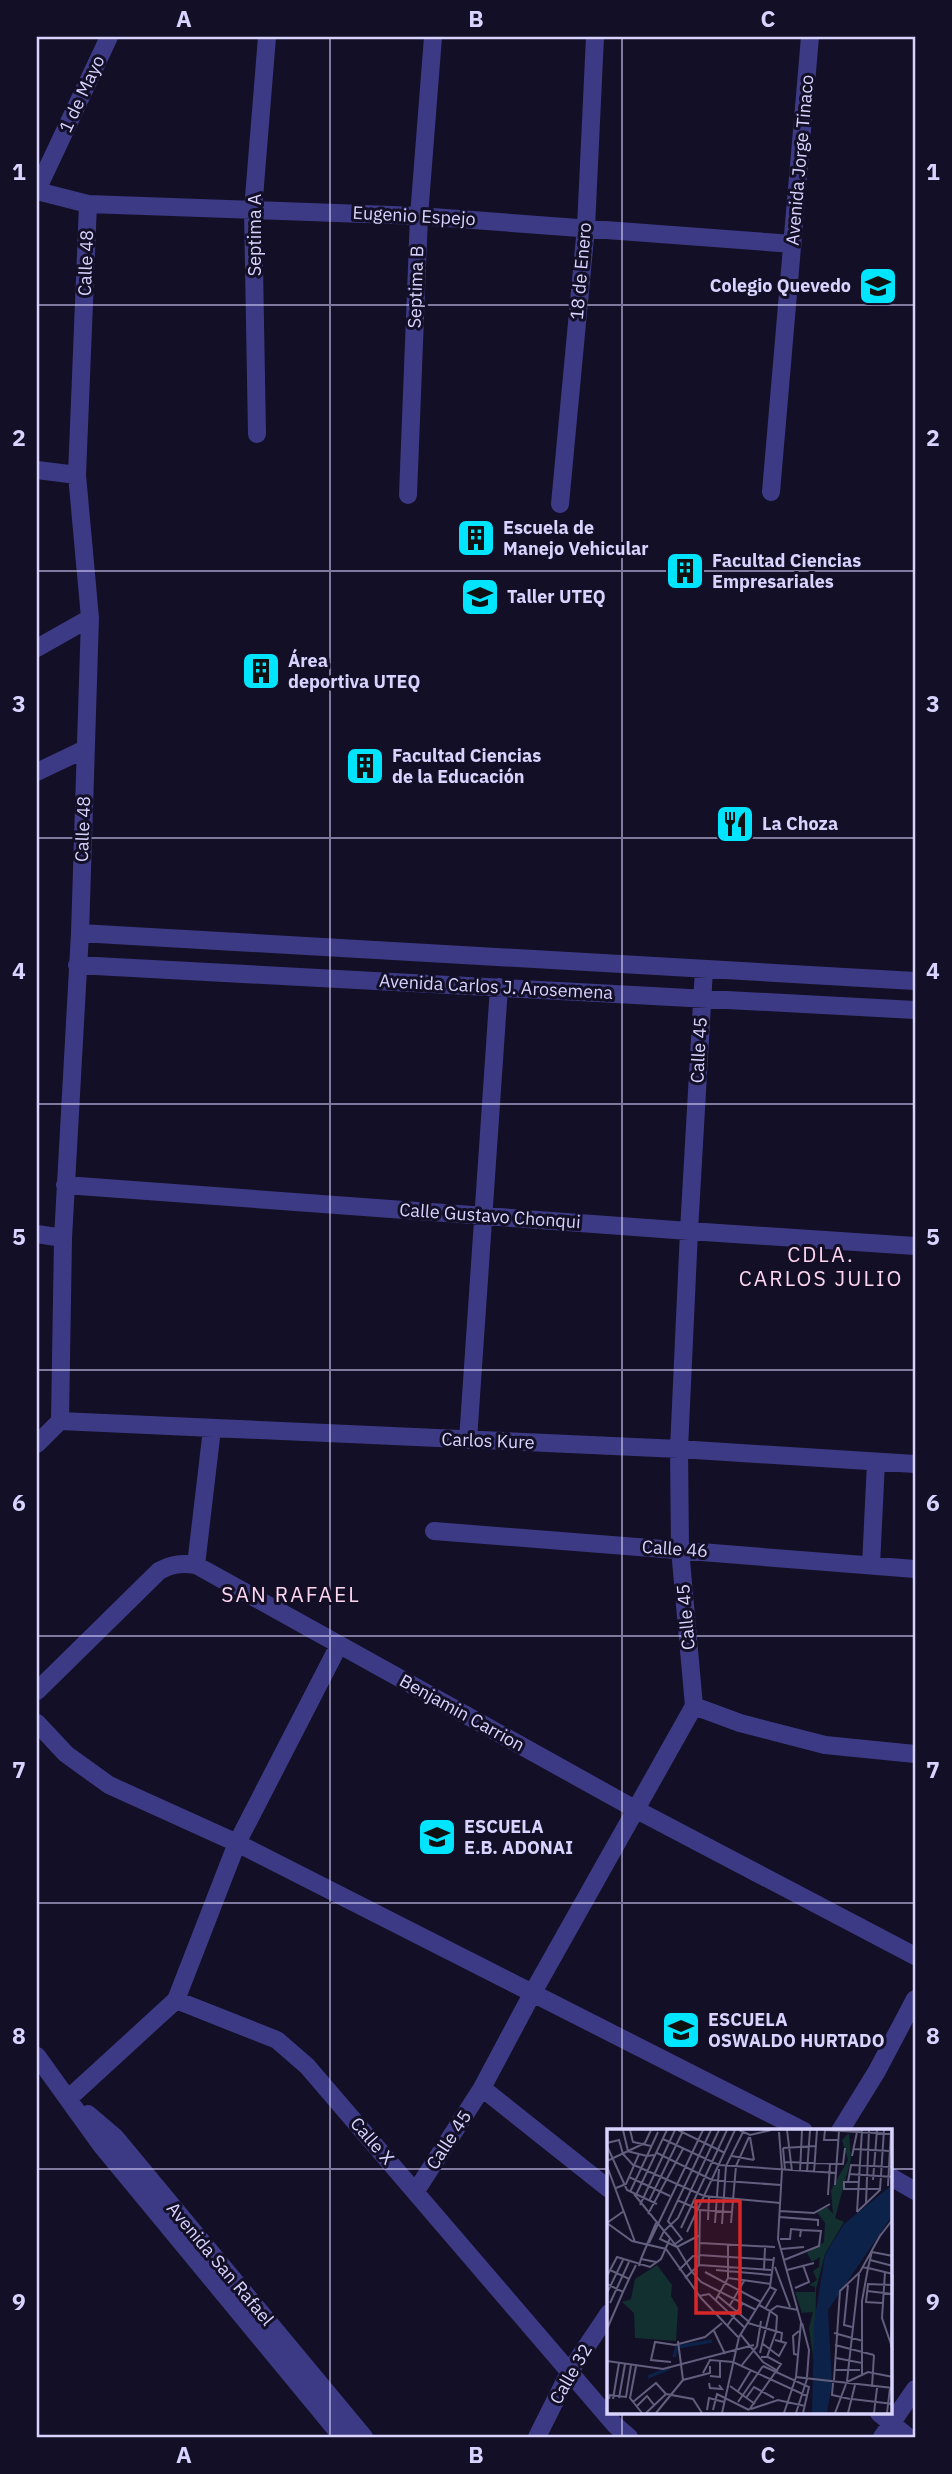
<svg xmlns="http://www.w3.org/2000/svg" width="952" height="2474" font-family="'IBM Plex Sans',sans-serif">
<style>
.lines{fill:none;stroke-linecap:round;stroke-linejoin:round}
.minor{stroke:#3d3a85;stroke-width:18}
.grid{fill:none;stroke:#d9d4ff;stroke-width:2;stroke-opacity:0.55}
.labels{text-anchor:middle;stroke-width:6;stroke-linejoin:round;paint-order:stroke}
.street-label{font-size:18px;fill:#d9d4ff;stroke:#130f26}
.poi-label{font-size:18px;font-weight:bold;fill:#d9d4ff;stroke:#130f26;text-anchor:start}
.quarter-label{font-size:21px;letter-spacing:2px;fill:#ffd6f0;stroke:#130f26}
.inset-river{fill:none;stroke:#0c2248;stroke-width:3.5}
.inset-road{fill:none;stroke:#625e7d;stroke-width:2}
.view{fill:#d62828;fill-opacity:0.15;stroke:#d62828;stroke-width:3.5}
.inset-edge{fill:none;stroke:#d9d4ff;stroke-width:3.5}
.neatline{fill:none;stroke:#d9d4ff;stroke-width:2.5}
.grid-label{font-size:23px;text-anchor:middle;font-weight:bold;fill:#d9d4ff}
</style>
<rect width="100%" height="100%" fill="#130f26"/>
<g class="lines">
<path class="minor" d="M37 190 109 37
M37 191 88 204 419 216 793 244
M257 434 253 210 267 37
M37 470 77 475
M771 492 810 37
M408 495 419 216 433 37
M560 504 586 227 595 37
M37 648 90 618
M37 772 85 749
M80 933 915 981
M77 965 915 1010
M65 1185 689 1231 915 1246
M37 1234 63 1238
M60 1421 679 1449 915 1464
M468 1440 499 987
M37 1444 60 1421 63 1238 80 933 90 618 77 475 88 204
M434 1531 915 1569
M196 1565 212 1429
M871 1565 876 1462
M37 1691 159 1571C172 1564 181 1563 196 1565L635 1809 915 1956
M694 1706 740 1723 825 1745 915 1754
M37 1723 66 1754 109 1785 237 1843 804 2131
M176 2000 237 1843 339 1645
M37 2056 101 2145 342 2437
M482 2088 609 2189
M69 2098 176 2000 277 2040 307 2066 615 2425 629 2437
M88 2114 115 2137 364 2437
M840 2131 877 2071 915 1999
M891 2177 915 2191
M416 2191 482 2088 532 1994 694 1706 680 1549 679 1449 689 1231 704 969
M879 2413 908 2437
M537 2437 570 2371 609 2313
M882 2437 915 2389"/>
</g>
<path class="grid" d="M330 37V2437M622 37V2131M37 305H915M37 571H915M37 838H915M37 1104H915M37 1370H915M37 1636H915M37 1903H915M37 2169H609M891 2169H915M622 2413V2437"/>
<defs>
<symbol id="school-square" viewBox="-11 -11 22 22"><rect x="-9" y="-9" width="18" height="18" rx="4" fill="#00e5ff" stroke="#130f26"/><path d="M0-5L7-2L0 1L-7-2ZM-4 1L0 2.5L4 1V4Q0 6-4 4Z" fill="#111"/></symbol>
<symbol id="building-square" viewBox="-11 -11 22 22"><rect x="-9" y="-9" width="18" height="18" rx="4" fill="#00e5ff" stroke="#130f26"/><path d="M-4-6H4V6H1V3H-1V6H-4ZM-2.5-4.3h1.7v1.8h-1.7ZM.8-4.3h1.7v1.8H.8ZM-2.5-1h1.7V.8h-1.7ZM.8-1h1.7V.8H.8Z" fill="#111"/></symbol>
<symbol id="university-square" viewBox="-11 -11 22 22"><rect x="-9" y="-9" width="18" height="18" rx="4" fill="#00e5ff" stroke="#130f26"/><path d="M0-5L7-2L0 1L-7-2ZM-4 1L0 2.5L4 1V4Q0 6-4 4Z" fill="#111"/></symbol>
<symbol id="restaurant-square" viewBox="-11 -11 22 22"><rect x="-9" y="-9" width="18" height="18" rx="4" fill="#00e5ff" stroke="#130f26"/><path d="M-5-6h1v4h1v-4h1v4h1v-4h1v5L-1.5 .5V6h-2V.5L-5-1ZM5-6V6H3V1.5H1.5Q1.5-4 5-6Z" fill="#111"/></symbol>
</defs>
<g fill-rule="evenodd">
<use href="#school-square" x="856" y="264" width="44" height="44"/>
<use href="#building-square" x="454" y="516" width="44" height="44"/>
<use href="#building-square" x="663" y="549" width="44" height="44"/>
<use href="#university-square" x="458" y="575" width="44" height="44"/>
<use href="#building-square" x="239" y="649" width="44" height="44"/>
<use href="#building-square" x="343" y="744" width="44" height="44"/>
<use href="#restaurant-square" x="713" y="802" width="44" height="44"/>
<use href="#school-square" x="415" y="1815" width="44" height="44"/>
<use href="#school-square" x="659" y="2008" width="44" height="44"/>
</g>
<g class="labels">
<g class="street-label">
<text transform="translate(82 94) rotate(-65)" y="6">1 de Mayo</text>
<text transform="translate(800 160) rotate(-85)" y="6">Avenida Jorge Tinaco</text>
<text transform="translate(414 216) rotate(3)" y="6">Eugenio Espejo</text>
<text transform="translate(255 235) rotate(-90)" y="6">Septima A</text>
<text transform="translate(86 263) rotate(-88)" y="6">Calle 48</text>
<text transform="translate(581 271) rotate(-85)" y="6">18 de Enero</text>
<text transform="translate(416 287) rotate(-88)" y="6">Septima B</text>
<text transform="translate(83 829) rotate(-88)" y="6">Calle 48</text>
<text transform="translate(496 987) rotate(3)" y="6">Avenida Carlos J. Arosemena</text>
<text transform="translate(699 1050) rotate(-87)" y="6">Calle 45</text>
<text transform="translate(490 1216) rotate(4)" y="6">Calle Gustavo Chonqui</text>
<text transform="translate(488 1441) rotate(2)" y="6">Carlos Kure</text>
<text transform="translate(675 1549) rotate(4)" y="6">Calle 46</text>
<text transform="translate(686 1617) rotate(-95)" y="6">Calle 45</text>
<text transform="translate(462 1713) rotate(29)" y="6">Benjamin Carrion</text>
<text transform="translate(449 2140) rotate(-57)" y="6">Calle 45</text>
<text transform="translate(372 2141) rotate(49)" y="6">Calle X</text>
<text transform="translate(220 2264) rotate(50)" y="6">Avenida San Rafael</text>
<text transform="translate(571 2374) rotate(-60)" y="6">Calle 32</text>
</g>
<g class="poi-label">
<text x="851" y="292" text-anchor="end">Colegio Quevedo</text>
<text x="503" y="534">Escuela de<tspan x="503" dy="21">Manejo Vehicular</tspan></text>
<text x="712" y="567">Facultad Ciencias<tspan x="712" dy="21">Empresariales</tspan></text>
<text x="507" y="603">Taller UTEQ</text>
<text x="288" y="667">Área<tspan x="288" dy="21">deportiva UTEQ</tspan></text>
<text x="392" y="762">Facultad Ciencias<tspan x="392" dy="21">de la Educación</tspan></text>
<text x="762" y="830">La Choza</text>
<text x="464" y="1833">ESCUELA<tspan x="464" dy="21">E.B. ADONAI</tspan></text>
<text x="708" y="2026">ESCUELA<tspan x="708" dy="21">OSWALDO HURTADO</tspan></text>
</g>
<g class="quarter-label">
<text x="821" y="1262">CDLA.<tspan x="821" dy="24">CARLOS JULIO</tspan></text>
<text x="291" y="1602">SAN RAFAEL</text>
</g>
</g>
<g transform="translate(607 2129)">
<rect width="285" height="285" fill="#130f26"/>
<path d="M242 4 244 30 228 89 237 93 218 125 209 160 208 241 202 199 206 183 195 184 188 163H208V158L202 156 210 151 206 142 212 138 213 128 205 133 200 124 217 113 218 94 210 83 220 78 226 85 224 61 241 31 235 11ZM50 136 65 156 64 167 71 179 69 212 28 209 27 184 15 173 24 170 28 150Z" fill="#12302f"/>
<path d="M285 56V87L221 181 225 254 220 284H205L207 194 218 126 237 95Z" fill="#0c2248"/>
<path class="inset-river" d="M67 228 70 218 105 212M41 248 63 239"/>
<path class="inset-road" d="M16 1 21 22M23 1 26 13 44 17M71 1 118 24M132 1 143 6 164 1M180 1 185 42M217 1 286 5M218 1 217 11H232M172 3 175 41 171 110 194 193 189 248 286 259M143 8 147 31M56 10 112 36 230 44M0 14 12 11 16 25 27 37M0 17 20 61 50 75M176 19 178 41M176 19 209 17M246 20 283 22M20 22 40 27 51 3M50 24 105 51 174 56M125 27 147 31M245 27 250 3M0 32 38 14 44 1M178 33 236 35 238 19M27 36 97 67 173 74M0 37 28 113M193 43 195 1M200 43 203 1M207 43 210 1M242 45 286 48M22 48 63 67M266 51 270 1M241 53 244 36 286 38M251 53H237V60H273M228 56 232 2M281 57 284 1M9 59 19 55 32 25M23 63 40 27 47 26M27 65 57 102 71 89 112 1M29 66 60 1M221 66 223 35M70 71 93 81 125 83M42 72 76 2M259 74 262 1M33 76 68 1M17 82 0 94 25 112 59 120 94 169 131 208M173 82 207 84 223 75M250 83 273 61 277 1M250 83 255 1M41 85 76 20M172 88 211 91V97M101 91 102 68M108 94 112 40M124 94 129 37 142 8M115 95 119 37 136 3M74 99 120 1M80 103 128 1M93 106 70 118 85 143 94 153 149 181M273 107 286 90M173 110H183L184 100 194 101 193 108M42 114 96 1M61 114 63 109 70 118 53 110 57 102 63 109M93 114 168 118M68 115 75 110 61 92 104 1M174 120 197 118M265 123 286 127M92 126 167 131M34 130 49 94M177 131 212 117 214 102 194 101M263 131 286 137M92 136 164 141M32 137 34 130 49 133M168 138 183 178M255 138 261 139 265 122M157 140 158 119M3 141 22 150 29 136M72 141 86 127 92 128M109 141 164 146M180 141 207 134M98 143 154 173M278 143 275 189 286 221M0 147 10 128 43 138 54 130 61 114M78 149 92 136 93 81M121 149 164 155M0 155 16 163 22 150M241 156 237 196 245 198M188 159 202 153 196 136M260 162 286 165M0 164 16 131M92 167 102 165 137 198M111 167 141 192M108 172 121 149V116M3 174 22 133M275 174 259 173 261 155 286 156M123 176 137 152M152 176 163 182 153 224M158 180 169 161 163 158M141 194 175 204 174 212M195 194 202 221 200 248M120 197 136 174M0 200 16 163M107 202 118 225M227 204 256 212M134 206 156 233 171 242M71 212 76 251M156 215 172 227 179 214 168 211M228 216 267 226M284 218 286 146M191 226 187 225 186 207 192 202M154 228H160L169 203 170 187 163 182 170 177 191 181M229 229 255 234M0 232 56 240 147 216M64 233 44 231 48 213 68 216 98 208 115 194M135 236 150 217 154 192M29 237 23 269 35 284M156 237 202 258 196 284M227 241H253M96 244 103 231 126 233 200 267M255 245V172L261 139 286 145M103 247 113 248V231M227 251 233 162 253 143 274 105M240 252 252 145M240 253 261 243 286 248M102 254 103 259 115 260 112 256M226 254 225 266 243 270M123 257 148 275M265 258 267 226M131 262 144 241M12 269 18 235M139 269 147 258 167 269M2 270 3 266 19 268 24 236M6 270 12 234M245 270 286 275M26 273 49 254 59 265 86 270 95 284M131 273 156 237M29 278 40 267 47 276M144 280 171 271 198 277M100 281 102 269 117 273M106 281 110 265 142 281M142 281 174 235 161 228M39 284 59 265M49 284 76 251 103 244V237M115 284 132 208 163 158 167 128M177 284 189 248M189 284 200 250M228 284 239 255M241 284 248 256M267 284 270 259M280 284 283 259"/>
<path class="view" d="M89 72H133V184H89Z"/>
<rect width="285" height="285" class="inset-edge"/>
</g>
<rect width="952" height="2474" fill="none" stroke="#130f26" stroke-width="77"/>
<rect x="38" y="38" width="876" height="2398" class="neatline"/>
<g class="grid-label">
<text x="184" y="27">A</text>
<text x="476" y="27">B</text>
<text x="768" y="27">C</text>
<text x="19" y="180">1</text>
<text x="933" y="180">1</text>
<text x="19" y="446">2</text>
<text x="933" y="446">2</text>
<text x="19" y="712">3</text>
<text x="933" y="712">3</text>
<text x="19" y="979">4</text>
<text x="933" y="979">4</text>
<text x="19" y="1245">5</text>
<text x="933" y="1245">5</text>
<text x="19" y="1511">6</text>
<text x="933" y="1511">6</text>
<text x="19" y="1778">7</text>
<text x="933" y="1778">7</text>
<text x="19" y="2044">8</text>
<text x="933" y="2044">8</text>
<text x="19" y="2310">9</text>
<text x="933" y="2310">9</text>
<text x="184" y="2463">A</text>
<text x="476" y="2463">B</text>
<text x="768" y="2463">C</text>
</g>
</svg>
